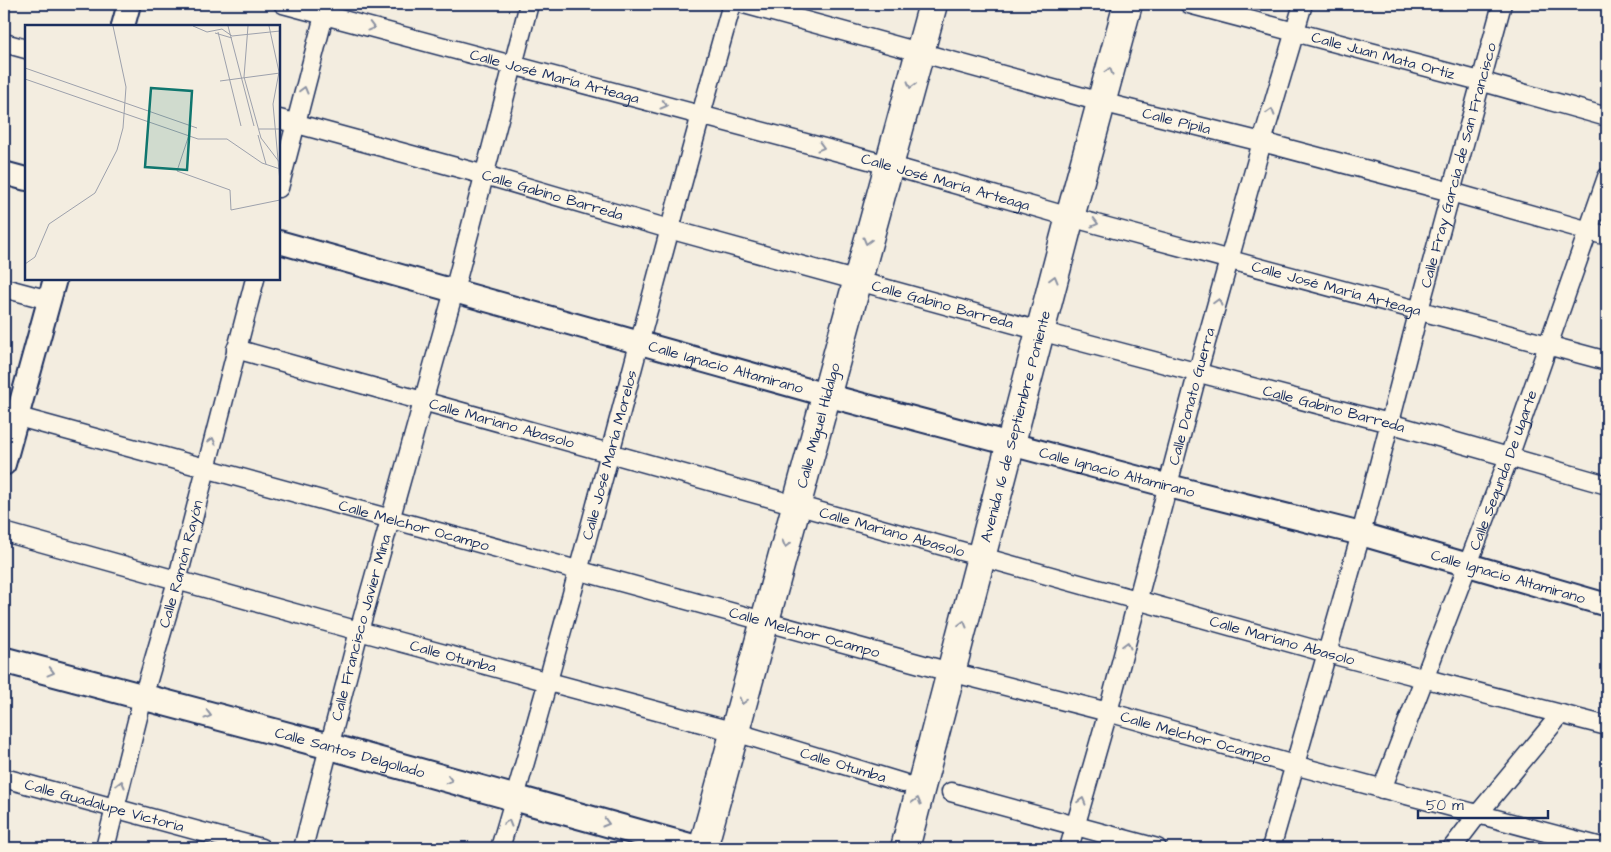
<svg xmlns="http://www.w3.org/2000/svg" width="1611" height="852" font-family="'Architects Daughter',sans-serif">
<style>
.lines{fill:none;stroke-linecap:round;stroke-linejoin:round}
.minor-casing{stroke:#1b2f5e;stroke-width:21}
.tertiary-casing{stroke:#1b2f5e;stroke-width:26}
.secondary-casing{stroke:#1b2f5e;stroke-width:29}
.primary-casing{stroke:#1b2f5e;stroke-width:31}
.minor{stroke:#fcf5e5;stroke-width:18}
.tertiary{stroke:#fcf5e5;stroke-width:22}
.secondary{stroke:#fcf5e5;stroke-width:25}
.primary{stroke:#fcf5e5;stroke-width:28}
.oneway{stroke:#8c92a2}
.labels{text-anchor:middle;stroke-width:5;stroke-linejoin:round;paint-order:stroke}
.street-label{font-size:15px;fill:#1b2f5e;stroke:#fcf5e5}
.inset-road{fill:none;stroke:#9da1ac;stroke-width:1}
.view{fill:#0f766e;fill-opacity:0.15;stroke:#0f766e;stroke-width:2.5}
.inset-edge{fill:none;stroke:#1b2f5e;stroke-width:2.5}
</style>
<rect width="100%" height="100%" fill="#f3ede0"/>
<filter id="ink" filterUnits="userSpaceOnUse"><feTurbulence type="fractalNoise" baseFrequency=".02" numOctaves="2"/><feDisplacementMap in="SourceGraphic" scale="10" xChannelSelector="R" yChannelSelector="G"/><feConvolveMatrix kernelMatrix="1 2 1 2 8 2 1 2 1" color-interpolation-filters="sRGB"/></filter>
<g filter="url(#ink)">
<g class="lines">
<defs>
<g id="minor">
<path id="s1" d="M283 4 888 165 1070 217 1607 361"/>
<path id="s2" d="M744 4 1101 102 1262 142 1451 192 1607 236"/>
<path id="s3" d="M1189 4 1480 81 1607 117"/>
<path d="M4 43 26 49"/>
<path id="s4" d="M279 119 485 175 669 229 1040 331 1389 423 1607 485"/>
<path d="M279 188 327 4"/>
<path d="M4 288 49 300"/>
<path id="s5" d="M236 349 1327 653 1607 726"/>
<path id="s6" d="M4 413 935 668 1108 712 1294 765 1605 848"/>
<path id="s7" d="M4 532 359 631 735 732 903 783"/>
<path id="s8" d="M4 778 261 848"/>
<path id="s9" d="M1382 789 1509 457 1607 177"/>
<path d="M951 792 1157 848"/>
<path id="s10" d="M105 848 143 697 177 581 255 279"/>
<path id="s11" d="M303 848 359 631 454 291 529 4"/>
<path id="s12" d="M500 848C583 568 652 284 732 4"/>
<path id="s13" d="M1069 848 1108 712 1198 371 1262 142 1303 4"/>
<path id="s14" d="M1271 848 1361 534 1419 310 1502 4"/>
<path d="M1452 848 1478 814 1561 714"/>
</g>
<g id="tertiary">
<path d="M123 26 129 4"/>
<path d="M4 173 26 179"/>
<path id="s15" d="M279 242 826 395 1169 486 1361 534 1607 605"/>
<path d="M4 464 55 279"/>
</g>
<g id="secondary">
<path id="s16" d="M4 660 328 746 695 848"/>
</g>
<g id="primary">
<path id="s17" d="M703 848 933 4"/>
<path id="s18" d="M905 848 1070 217 1128 4"/>
</g>
</defs>
<use href="#minor" class="minor-casing"/>
<use href="#tertiary" class="tertiary-casing"/>
<use href="#secondary" class="secondary-casing"/>
<use href="#primary" class="primary-casing"/>
<use href="#minor" class="minor"/>
<use href="#tertiary" class="tertiary"/>
<use href="#secondary" class="secondary"/>
<use href="#primary" class="primary"/>
</g>
<defs><path id="oneway-chevron" d="M-2-3.5L2.5 0L-2 3.5" fill="none" stroke-width="1.6" stroke-linecap="round" stroke-linejoin="round" transform="scale(1.25)"/></defs>
<g class="oneway">
<use href="#oneway-chevron" transform="translate(371 27) rotate(15)"/>
<use href="#oneway-chevron" transform="translate(1109 71) rotate(-74)"/>
<use href="#oneway-chevron" transform="translate(911 85) rotate(106)"/>
<use href="#oneway-chevron" transform="translate(304 90) rotate(-75)"/>
<use href="#oneway-chevron" transform="translate(664 105) rotate(15)"/>
<use href="#oneway-chevron" transform="translate(1271 112) rotate(-73)"/>
<use href="#oneway-chevron" transform="translate(821 147) rotate(15)"/>
<use href="#oneway-chevron" transform="translate(1095 223) rotate(15)"/>
<use href="#oneway-chevron" transform="translate(867 241) rotate(105)"/>
<use href="#oneway-chevron" transform="translate(1054 279) rotate(-75)"/>
<use href="#oneway-chevron" transform="translate(1218 302) rotate(-74)"/>
<use href="#oneway-chevron" transform="translate(212 441) rotate(-75)"/>
<use href="#oneway-chevron" transform="translate(786 544) rotate(105)"/>
<use href="#oneway-chevron" transform="translate(963 624) rotate(-75)"/>
<use href="#oneway-chevron" transform="translate(1127 645) rotate(-75)"/>
<use href="#oneway-chevron" transform="translate(51 672) rotate(15)"/>
<use href="#oneway-chevron" transform="translate(743 701) rotate(105)"/>
<use href="#oneway-chevron" transform="translate(208 715) rotate(15)"/>
<use href="#oneway-chevron" transform="translate(449 780) rotate(16)"/>
<use href="#oneway-chevron" transform="translate(121 784) rotate(-76)"/>
<use href="#oneway-chevron" transform="translate(917 801) rotate(-75)"/>
<use href="#oneway-chevron" transform="translate(1082 801) rotate(-74)"/>
<use href="#oneway-chevron" transform="translate(508 823) rotate(-74)"/>
<use href="#oneway-chevron" transform="translate(606 823) rotate(16)"/>
</g>
</g>
<g class="labels">
<g class="street-label">
<text dy="5" stroke="none"><textPath href="#s3" startOffset="201">Calle Juan Mata Ortíz</textPath></text>
<text dy="5" stroke="none"><textPath href="#s1" startOffset="281">Calle José María Arteaga</textPath></text>
<text dy="5" stroke="none"><textPath href="#s2" startOffset="448">Calle Pípila</textPath></text>
<text dy="5" stroke="none"><textPath href="#s14" startOffset="708">Calle Fray García de San Francisco</textPath></text>
<text dy="5" stroke="none"><textPath href="#s1" startOffset="686">Calle José María Arteaga</textPath></text>
<text dy="5" stroke="none"><textPath href="#s4" startOffset="284">Calle Gabino Barreda</textPath></text>
<text dy="5" stroke="none"><textPath href="#s1" startOffset="1091">Calle José María Arteaga</textPath></text>
<text dy="5" stroke="none"><textPath href="#s4" startOffset="689">Calle Gabino Barreda</textPath></text>
<text dy="5" stroke="none"><textPath href="#s15" startOffset="464">Calle Ignacio Altamirano</textPath></text>
<text dy="5" stroke="none"><textPath href="#s13" startOffset="468">Calle Donato Guerra</textPath></text>
<text dy="5" stroke="none"><textPath href="#s4" startOffset="1094">Calle Gabino Barreda</textPath></text>
<text dy="5" stroke="none"><textPath href="#s5" startOffset="276">Calle Mariano Abasolo</textPath></text>
<text dy="5" stroke="none"><textPath href="#s17" startOffset="438">Calle Miguel Hidalgo</textPath></text>
<text dy="5" stroke="none"><textPath href="#s18" startOffset="436">Avenida 16 de Septiembre Poniente</textPath></text>
<text dy="5" stroke="none"><textPath href="#s12" startOffset="408">Calle José María Morelos</textPath></text>
<text dy="5" stroke="none"><textPath href="#s9" startOffset="341">Calle Segunda De Ugarte</textPath></text>
<text dy="5" stroke="none"><textPath href="#s15" startOffset="869">Calle Ignacio Altamirano</textPath></text>
<text dy="5" stroke="none"><textPath href="#s6" startOffset="425">Calle Melchor Ocampo</textPath></text>
<text dy="5" stroke="none"><textPath href="#s5" startOffset="681">Calle Mariano Abasolo</textPath></text>
<text dy="5" stroke="none"><textPath href="#s10" startOffset="294">Calle Ramón Rayón</textPath></text>
<text dy="5" stroke="none"><textPath href="#s15" startOffset="1274">Calle Ignacio Altamirano</textPath></text>
<text dy="5" stroke="none"><textPath href="#s11" startOffset="228">Calle Francisco Javier Mina</textPath></text>
<text dy="5" stroke="none"><textPath href="#s6" startOffset="830">Calle Melchor Ocampo</textPath></text>
<text dy="5" stroke="none"><textPath href="#s5" startOffset="1086">Calle Mariano Abasolo</textPath></text>
<text dy="5" stroke="none"><textPath href="#s7" startOffset="466">Calle Otumba</textPath></text>
<text dy="5" stroke="none"><textPath href="#s6" startOffset="1235">Calle Melchor Ocampo</textPath></text>
<text dy="5" stroke="none"><textPath href="#s16" startOffset="358">Calle Santos Delgollado</textPath></text>
<text dy="5" stroke="none"><textPath href="#s7" startOffset="871">Calle Otumba</textPath></text>
<text dy="5" stroke="none"><textPath href="#s8" startOffset="104">Calle Guadalupe Victoria</textPath></text>
</g>
</g>
<g transform="translate(25 25)">
<rect width="255" height="255" fill="#f3ede0"/>
<path class="inset-road" d="M168 1 182 7 197 4 207 11 255 6M203 1 229 101M223 1 219 52 236 113 255 138M244 1 254 47 248 79 255 157M193 7 216 101M190 8 207 13M0 43 172 103M0 54 173 114H202L237 138 255 144M195 56 255 48M234 104H255M164 110 152 146 205 165 206 185M233 110 241 139M206 185 255 175M0 239 10 232 24 199 70 168 92 125 98 103 101 62 88 1"/>
<path class="view" d="M126 63 167 66 162 145 120 142Z"/>
<rect width="255" height="255" class="inset-edge"/>
</g>
<rect width="1611" height="852" fill="none" stroke="#fcf5e5" stroke-width="20"/>
<rect x="10" y="10" width="1591" height="832" fill="none" stroke="#1b2f5e" stroke-width="2" filter="url(#ink)"/>
<path d="M1418 810v8h130v-8" fill="none" stroke="#1b2f5e" stroke-width="2.5"/>
<text x="1426" y="810" font-size="15" fill="#1b2f5e" stroke="#fcf5e5" stroke-width="4" paint-order="stroke">50 m</text>
</svg>
